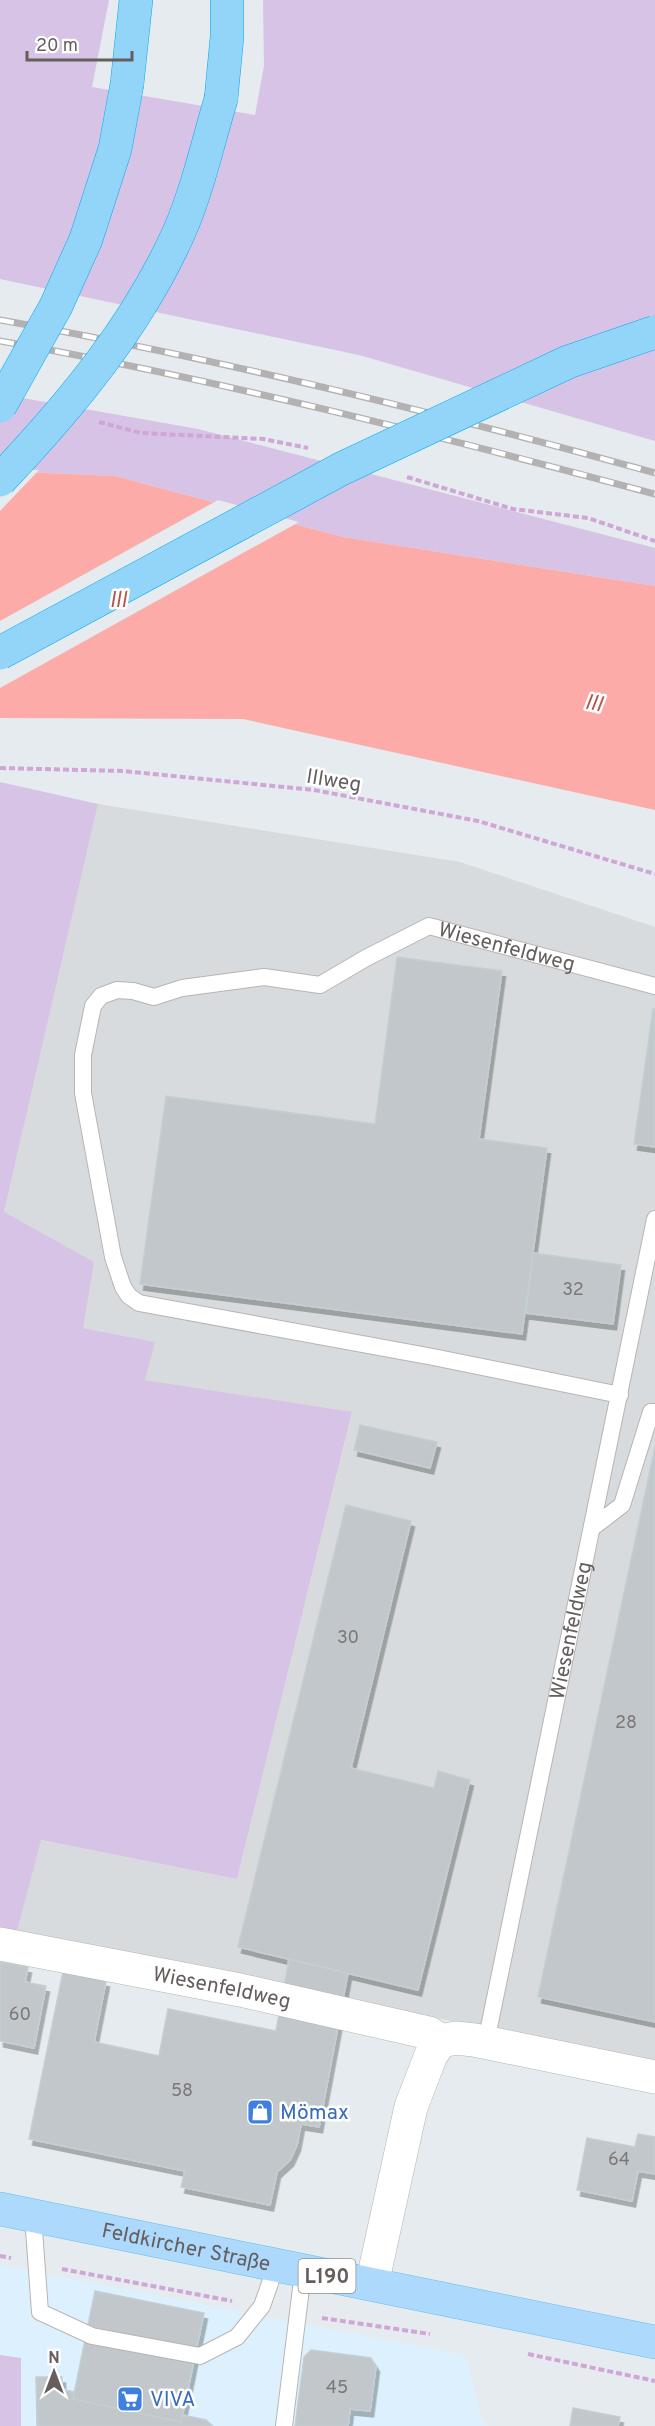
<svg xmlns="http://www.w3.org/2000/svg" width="655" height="2426" font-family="Overpass,sans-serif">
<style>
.commercial{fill:#dcf1fd}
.industrial{fill:#d7dbdd}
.green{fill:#d7c3e5}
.water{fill:#fcaba8}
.pier{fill:#e5ebef}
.building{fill:#c1c7ca;stroke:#c4cfd3;stroke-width:1.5;filter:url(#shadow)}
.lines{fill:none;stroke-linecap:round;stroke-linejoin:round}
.service-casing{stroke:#b9b4b2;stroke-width:18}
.minor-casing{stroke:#b9b4b2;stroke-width:34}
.primary-casing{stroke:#61bfec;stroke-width:34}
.motorway-casing{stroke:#09aaea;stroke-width:34}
.path{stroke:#d0a6d6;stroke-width:4;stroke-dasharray:6 3;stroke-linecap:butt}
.service{stroke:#fff;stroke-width:16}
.minor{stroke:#fff;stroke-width:33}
.primary{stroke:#add9fc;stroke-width:33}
.motorway{stroke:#92d5f9;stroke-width:33}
.rail-casing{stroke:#b3b1b1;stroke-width:7}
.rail{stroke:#fff;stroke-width:4.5;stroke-dasharray:14;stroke-linecap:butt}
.motorway-bridge-casing{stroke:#09aaea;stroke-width:34;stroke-linecap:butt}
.motorway-bridge{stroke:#92d5f9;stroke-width:33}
.labels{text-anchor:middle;stroke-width:5;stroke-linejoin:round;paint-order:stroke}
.number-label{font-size:18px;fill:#7c7878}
.shield{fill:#fff;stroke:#938e8e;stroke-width:1.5}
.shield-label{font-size:20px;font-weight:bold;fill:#655e5d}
.street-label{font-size:21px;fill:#655e5d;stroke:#fff}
.shop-label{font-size:21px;fill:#366cbe;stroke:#fff;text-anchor:start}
.water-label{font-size:22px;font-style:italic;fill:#b65448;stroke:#fff}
</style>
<defs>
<filter id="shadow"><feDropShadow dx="3.5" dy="6" stdDeviation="0" flood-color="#0004"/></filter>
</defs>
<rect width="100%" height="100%" fill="#e5ebef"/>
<path class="commercial" d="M0 2265 465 2355 482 2419 488 2426H21V2358L0 2355Z"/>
<path class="industrial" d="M98 804 460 862 655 927V2061L16 1935 40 1840 237 1879 352 1413 145 1380 154 1342 83 1328 4 1212Z"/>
<path class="green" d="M0 0H109L92 87 255 115 264 66 263 0H655V441L359 355 0 279Z
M0 394 198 429 655 548V586L343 537 115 476 0 471Z
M0 782 98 804 4 1212 94 1262 83 1328 155 1342 145 1380 352 1412 237 1879 41 1840 16 1935 0 1931Z
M0 2355 21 2358V2426H0Z"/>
<path class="water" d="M0 471 115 476 343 537 655 586V810L243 719 0 718Z"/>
<path class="pier" d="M0 468 39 470 0 511Z
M218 500 299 522 0 688V621Z"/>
<path class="building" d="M397 957 502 971 479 1139 547 1148 522 1334 140 1284 166 1096 375 1124Z
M653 1009H655V1147L634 1144Z
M533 1253 621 1265 613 1324 526 1313Z
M360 1425 437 1442 430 1468 354 1450Z
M655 1447V2022L538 1997Z
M346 1505 411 1521 351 1768 434 1788 438 1771 470 1780 418 1990 238 1947Z
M289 1959 348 1973 319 2127 301 2124 297 2145 290 2160 277 2172 270 2205 181 2187 185 2171 29 2139 63 1972 106 1981 94 2042 159 2056 168 2009 276 2031Z
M0 1962 28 1967 25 1982 46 1986 34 2048 0 2041Z
M638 2134 655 2137V2174L638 2171 632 2201 577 2190 587 2138 635 2147Z
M95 2291 204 2313 181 2422 73 2399Z
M311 2350 371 2358 376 2366 370 2411 350 2409 348 2426H295L304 2357Z
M36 2377H62V2389L74 2392 73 2399 181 2422 182 2415 206 2420 213 2426H37Z
M573 2408 620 2417 618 2426H570Z"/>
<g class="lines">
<defs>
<g id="service">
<path id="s1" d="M620 1395 433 1357 139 1303 129 1296 123 1287 113 1257 83 1093V1055L93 1006 101 996 117 990 133 991 154 997 182 988 264 977 320 985 366 958 429 926 655 986"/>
<path d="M592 1528 622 1505 651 1412H655"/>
<path id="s2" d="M486 2042 655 1219"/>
<path d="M33 2216 40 2312 92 2336 200 2356 237 2337 262 2306 276 2266"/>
<path d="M284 2426 303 2272"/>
</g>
<g id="minor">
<path id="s3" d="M0 1944 240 1990 429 2033 441 2041"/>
<path d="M372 2284 411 2107 431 2055 441 2041 456 2038 474 2040 655 2077"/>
</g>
<g id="primary">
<path id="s4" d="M0 2209 655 2342"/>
</g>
<path id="motorway" d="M127 84 136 0
M221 99 227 37V0"/>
</defs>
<use href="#service" class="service-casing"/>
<use href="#minor" class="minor-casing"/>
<use href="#primary" class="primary-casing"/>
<use href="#motorway" class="motorway-casing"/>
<path class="path" d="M99 422 141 433 263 439 308 448
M407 477 513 509 588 518 655 541
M0 768 123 771 314 790 478 821 655 874
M0 2256 11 2258
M62 2269 232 2301
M322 2318 430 2334
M528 2354 655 2381"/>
<use href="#service" class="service"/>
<use href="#minor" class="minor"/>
<use href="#primary" class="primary"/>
<use href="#motorway" class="motorway"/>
<defs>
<path id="rail" d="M0 320C221 359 439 413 655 473
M0 341C221 380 438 436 655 494"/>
</defs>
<use href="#rail" class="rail-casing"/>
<use href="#rail" class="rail"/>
<defs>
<path id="motorway-bridge" d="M0 406 56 306 86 239 115 149 127 84
M0 480C71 405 138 325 180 230 198 188 208 142 221 99
M0 653 341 469 568 362 655 332"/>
</defs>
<use href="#motorway-bridge" class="motorway-bridge-casing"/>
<use href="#motorway-bridge" class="motorway-bridge"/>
</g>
<defs>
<symbol id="shop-square" viewBox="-11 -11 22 22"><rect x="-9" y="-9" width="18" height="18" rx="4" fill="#3f7fe0" stroke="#fff"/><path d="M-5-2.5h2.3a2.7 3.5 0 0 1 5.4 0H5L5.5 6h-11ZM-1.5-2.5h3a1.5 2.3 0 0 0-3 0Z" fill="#fff"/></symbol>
<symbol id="supermarket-square" viewBox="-11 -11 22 22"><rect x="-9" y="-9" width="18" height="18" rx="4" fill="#3f7fe0" stroke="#fff"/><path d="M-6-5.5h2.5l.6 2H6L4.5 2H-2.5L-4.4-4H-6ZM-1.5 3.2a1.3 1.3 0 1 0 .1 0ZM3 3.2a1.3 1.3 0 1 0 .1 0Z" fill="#fff"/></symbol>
</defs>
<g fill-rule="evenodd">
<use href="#shop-square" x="245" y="2097" width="30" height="30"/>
<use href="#supermarket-square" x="115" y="2384" width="30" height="30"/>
</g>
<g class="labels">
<g class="number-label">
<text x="573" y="1295">32</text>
<text x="348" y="1643">30</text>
<text x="626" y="1728">28</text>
<text x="20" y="2020">60</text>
<text x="182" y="2096">58</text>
<text x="619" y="2165">64</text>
<text x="337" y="2393">45</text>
</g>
<rect class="shield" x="298.5" y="2259" width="57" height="34" rx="4.5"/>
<g class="shield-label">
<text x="327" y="2283">L190</text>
</g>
<g class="street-label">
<text transform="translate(334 780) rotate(9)" y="7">Illweg</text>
<text dy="7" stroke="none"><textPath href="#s1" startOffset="1240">Wiesenfeldweg</textPath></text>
<text dy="7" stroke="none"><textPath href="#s2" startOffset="420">Wiesenfeldweg</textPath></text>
<text dy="7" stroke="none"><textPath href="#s3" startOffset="226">Wiesenfeldweg</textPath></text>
<text dy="7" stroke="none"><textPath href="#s4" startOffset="190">Feldkircher Straße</textPath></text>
</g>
<g class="shop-label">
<text x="280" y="2119">Mömax</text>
<text x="150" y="2406">VIVA</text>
</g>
<g class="water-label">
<text x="118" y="607">Ill</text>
<text transform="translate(594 702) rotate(11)" y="8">Ill</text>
</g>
</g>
<g transform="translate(54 2372)" stroke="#ffffff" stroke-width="4.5" paint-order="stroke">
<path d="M0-4.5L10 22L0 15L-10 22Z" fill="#655e5d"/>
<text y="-9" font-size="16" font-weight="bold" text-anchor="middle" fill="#655e5d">N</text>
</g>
<path d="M27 51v9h105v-9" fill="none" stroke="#655e5d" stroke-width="3"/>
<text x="36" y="51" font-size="18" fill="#655e5d" stroke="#ffffff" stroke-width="4.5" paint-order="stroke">20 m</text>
</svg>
